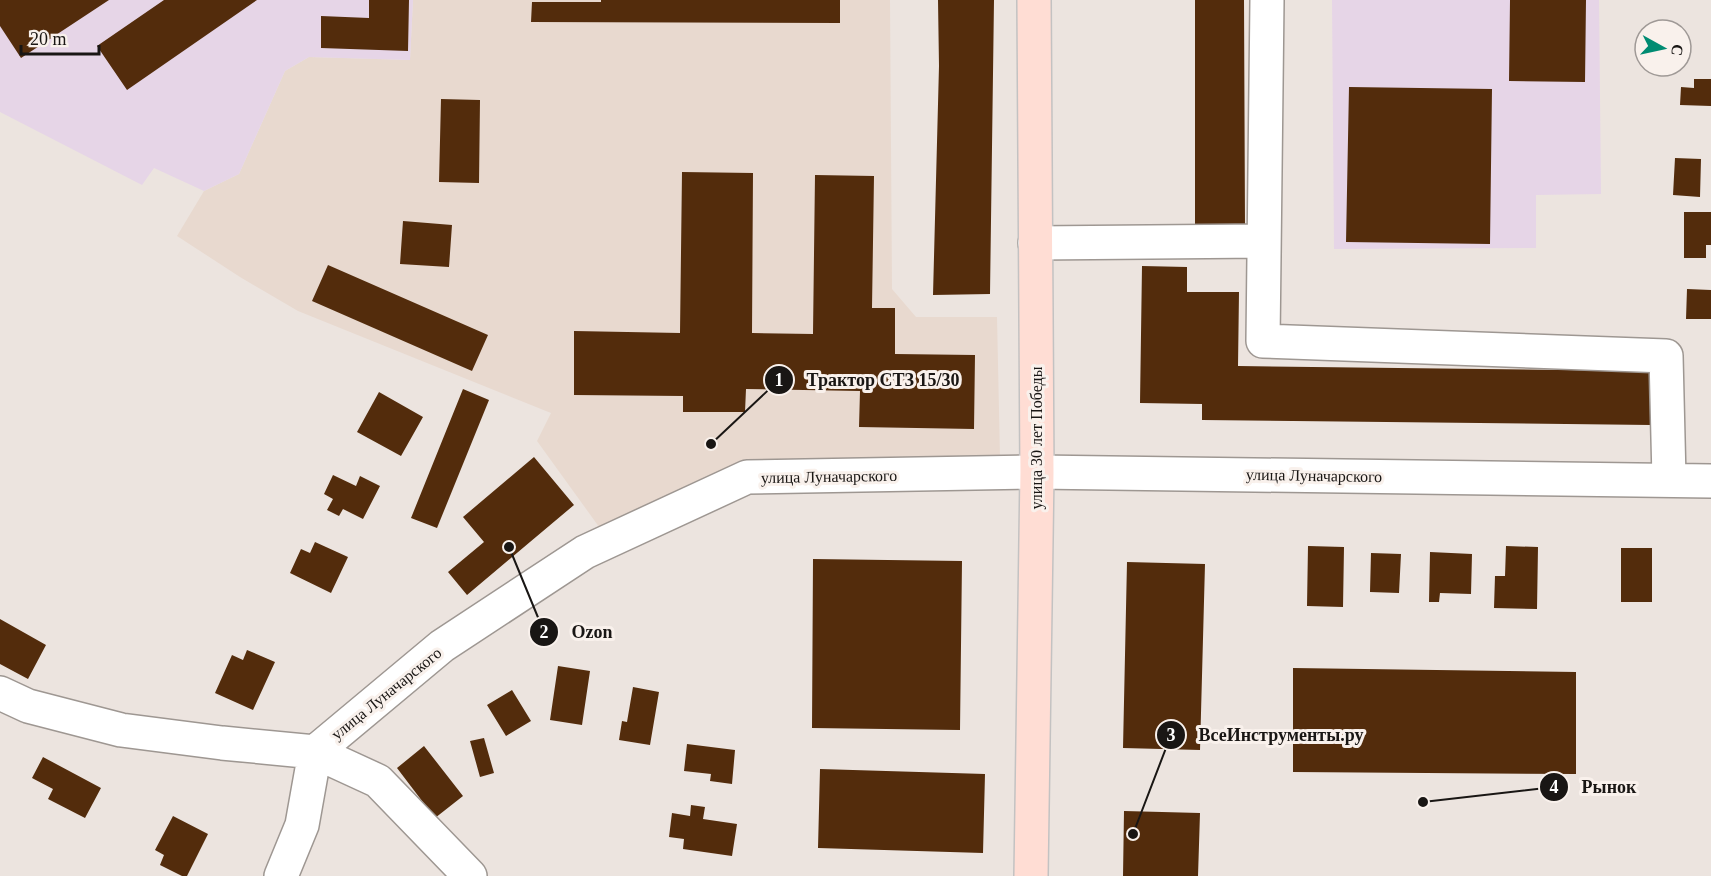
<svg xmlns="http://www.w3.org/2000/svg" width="1711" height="876" font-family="'Times New Roman',serif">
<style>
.built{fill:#e8d9cf}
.industrial{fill:#e6d5e7}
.building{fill:#532c0c}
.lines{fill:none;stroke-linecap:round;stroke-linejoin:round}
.minor-casing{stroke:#9e9792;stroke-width:36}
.major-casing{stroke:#c3c2c2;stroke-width:36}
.minor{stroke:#fff;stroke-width:33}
.major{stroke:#ffddd4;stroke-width:33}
.labels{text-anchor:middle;stroke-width:6;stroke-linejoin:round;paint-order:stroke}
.street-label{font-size:16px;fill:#191614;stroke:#f9f1ec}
.leader{fill:none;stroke:#191614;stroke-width:2}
.callout-dot{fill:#191614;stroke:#f9f1ec;stroke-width:2}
.mark-label{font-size:18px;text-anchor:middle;font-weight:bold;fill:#fff}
.callout-label{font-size:18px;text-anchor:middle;font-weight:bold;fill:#191614;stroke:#f9f1ec;stroke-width:6;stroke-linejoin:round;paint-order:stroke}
</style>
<rect width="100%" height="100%" fill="#ece4df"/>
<path class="built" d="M413 0H890L892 289 916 317H997L1000 458 743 463 602 531 537 441 551 413 298 311 240 277 177 236 204 191 239 174 285 71 309 57 410 60Z"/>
<path class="industrial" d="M0 0H413L410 60 309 57 285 71 239 174 204 191 154 168 142 185 0 112Z
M1332 0H1599L1601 194 1536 195V248L1334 249Z"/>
<path class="building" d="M0 0H109L21 58 0 26Z
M164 0H257L127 90 97 46Z
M369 0H409L408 51 321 48V16L369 18Z
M601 0H840V23L531 22 532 2H601Z
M938 0H994L990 294 933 295 939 66Z
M1195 0H1244L1245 227H1195Z
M1510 0H1586L1585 82 1509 81Z
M1694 79H1711V106L1680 105 1681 87 1694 88Z
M1349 87 1492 89 1490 244 1346 242Z
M441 99 480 100 479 183 439 182Z
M1675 158 1701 159 1700 197 1673 195Z
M682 172 753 173 752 333 813 334 815 175 874 176 872 308H895V354L975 355 974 429 859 427 860 391 746 389 745 412H683V396L574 395V331L680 333Z
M1684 212H1711V245H1706V258H1684Z
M403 221 452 225 449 267 400 264Z
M328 265 488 335 472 371 312 301Z
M1142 266 1187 267V292H1239L1238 366 1652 371 1651 425 1202 420V404L1140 403Z
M1687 289 1711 290V319H1686Z
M463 389 489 400 437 528 411 518Z
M379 392 423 417 401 456 357 432Z
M534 457 574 505 467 595 448 572 484 542 463 517Z
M333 475 356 486 360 476 380 486 363 519 343 509 339 516 327 510 333 499 324 494Z
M315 542 348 557 331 593 290 573 301 549 310 553Z
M1308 546 1344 547 1343 607 1307 606Z
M1506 546 1538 547 1537 609 1494 608 1495 576H1505Z
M1621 548H1652V602H1621Z
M1430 552 1472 554 1471 594 1440 593 1439 602H1429Z
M1371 553 1401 554 1399 593 1370 592Z
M813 559 962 561 960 730 812 728Z
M1127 562 1205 564 1200 750 1123 748Z
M0 619 46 645 28 679 0 664Z
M247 650 275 662 253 710 215 693 232 655 243 660Z
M558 666 590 671 582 725 550 720Z
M1293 668 1576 672V774L1293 772Z
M633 687 659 692 650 745 619 740 622 721 627 722Z
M512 690 531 721 506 736 487 705Z
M484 738 494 773 480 777 470 741Z
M687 744 735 750 732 784 710 781 711 774 684 771Z
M424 746 463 796 435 818 397 768Z
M43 757 101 788 85 818 48 799 53 789 32 778Z
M820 769 985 774 983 853 818 848Z
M691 805 705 807 703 819 737 824 732 856 683 849 684 839 669 837 672 813 690 816Z
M1124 811 1200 813 1198 876H1123Z
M173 816 208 834 187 876H182L160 865 164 855 155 850Z"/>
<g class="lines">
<defs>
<path id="minor" d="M1267 0 1263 341 1666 356 1669 479
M1035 243 1264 241
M0 693 28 706 121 730 222 743 315 752 378 781 470 876
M315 752 442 646 585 552 747 477 1037 472 1711 481
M281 876 302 825 315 752"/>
<path id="major" d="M1031 876 1037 472 1034 0"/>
</defs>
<use href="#minor" class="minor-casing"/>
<use href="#major" class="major-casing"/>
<use href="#minor" class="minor"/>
<use href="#major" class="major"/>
</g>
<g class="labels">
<g class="street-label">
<text transform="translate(1036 438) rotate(-90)" y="6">улица 30 лет Победы</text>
<text transform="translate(1314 475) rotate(1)" y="6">улица Луначарского</text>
<text transform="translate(829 476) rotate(-1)" y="6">улица Луначарского</text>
<text transform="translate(386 693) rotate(-39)" y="6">улица Луначарского</text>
</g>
</g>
<path class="leader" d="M711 444L779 380M509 547L544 632M1133 834L1171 735M1423 802L1554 787"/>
<g class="callout-dot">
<circle cx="711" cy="444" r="6"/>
<circle cx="509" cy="547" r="6"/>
<circle cx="1133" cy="834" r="6"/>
<circle cx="1423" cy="802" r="6"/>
<circle cx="779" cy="380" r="15"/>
<circle cx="544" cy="632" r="15"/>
<circle cx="1171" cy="735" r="15"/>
<circle cx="1554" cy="787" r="15"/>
</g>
<g class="mark-label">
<text x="779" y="386">1</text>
<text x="544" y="638">2</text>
<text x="1171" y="741">3</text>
<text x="1554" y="793">4</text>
</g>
<g class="callout-label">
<text x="883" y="386">Трактор СТЗ 15/30</text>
<text x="592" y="638">Ozon</text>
<text x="1281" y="741">ВсеИнструменты.ру</text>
<text x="1609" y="793">Рынок</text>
</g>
<g transform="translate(1663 48) rotate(98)"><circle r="28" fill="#f9f1ec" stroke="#9f9996" stroke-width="1.5"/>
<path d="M0-4.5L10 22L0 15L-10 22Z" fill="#008b72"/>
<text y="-9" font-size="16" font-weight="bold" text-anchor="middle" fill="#191614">С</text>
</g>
<path d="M21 45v9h78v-9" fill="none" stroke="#191614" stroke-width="3"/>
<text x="30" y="45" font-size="18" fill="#191614" stroke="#f9f1ec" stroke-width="4.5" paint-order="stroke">20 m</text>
</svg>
